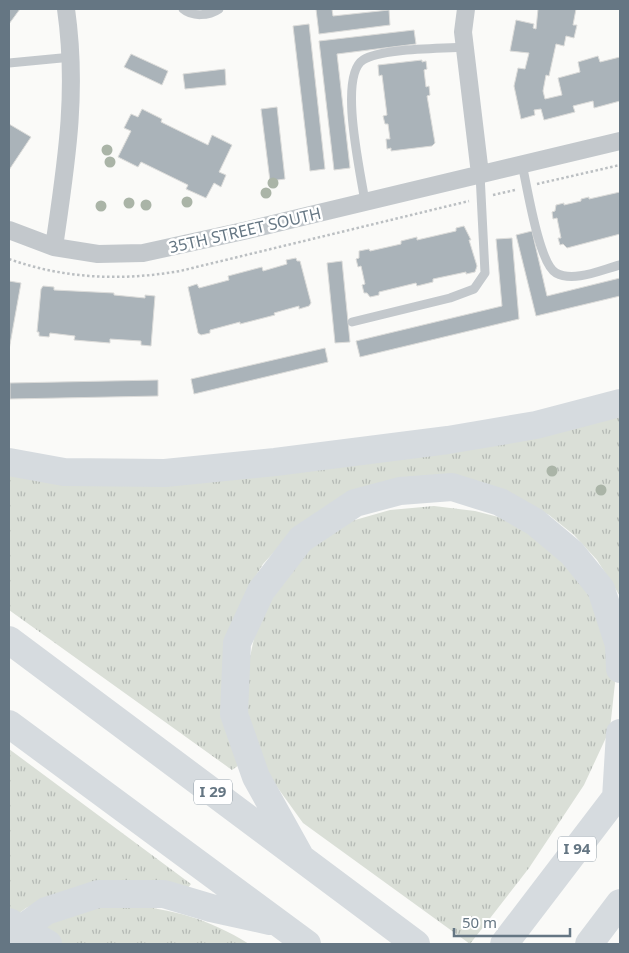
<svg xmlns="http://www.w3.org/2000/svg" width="629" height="953" font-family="'Noto Sans',sans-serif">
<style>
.grass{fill:url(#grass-tufts)}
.building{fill:#aab3b9;stroke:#dcdcda}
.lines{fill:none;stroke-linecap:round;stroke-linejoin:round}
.path{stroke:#bbbfc2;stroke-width:2.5;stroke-dasharray:2.5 2.5;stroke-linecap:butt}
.service{stroke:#c3c8cc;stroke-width:9}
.minor{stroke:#c3c8cc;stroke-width:18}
.motorway{stroke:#d6dbdf;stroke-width:28}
.tree{fill:#aab4a7}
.labels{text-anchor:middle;stroke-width:5;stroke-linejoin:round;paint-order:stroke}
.shield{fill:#fff;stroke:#939fa8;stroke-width:1}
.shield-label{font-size:15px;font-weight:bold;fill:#657683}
.street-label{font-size:16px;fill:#657683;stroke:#fff}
</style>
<defs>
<pattern id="grass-tufts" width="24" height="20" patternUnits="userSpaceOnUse" patternTransform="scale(1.25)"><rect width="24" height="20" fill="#dadfd7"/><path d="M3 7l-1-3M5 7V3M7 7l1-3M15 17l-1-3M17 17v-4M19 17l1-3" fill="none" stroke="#b4b9b4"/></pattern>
</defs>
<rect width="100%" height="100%" fill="#fafaf8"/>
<path class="grass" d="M620 414V596L597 560 574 535 549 515 515 497 449 480 286 539 263 564 247 590 239 765 232 770 9 610V475L64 481Z
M434 506 475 511 518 522 541 537 589 593 607 631 615 683 610 729 584 785 529 868 470 944 303 823 267 773 245 704 248 666 255 634 270 593 295 562 320 539 348 522 390 510Z
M9 749 191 884 186 890 47 899 26 908 9 921Z
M126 904C173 910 208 918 249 944H15L44 924 92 907Z"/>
<path class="building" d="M9 9H20L9 24Z
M316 9H332L333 16 389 10 390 25 319 34Z
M538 9H576L573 25H577L574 38 566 36 564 46 556 44 549 76 546 75 543 91 545 99 562 95 558 78 580 72 578 62 598 56 600 62 620 57V101L594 108 593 101 573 106 575 112 544 120 541 109 534 110 535 115 521 119 514 86 518 68 525 69 529 53 510 51 516 20 534 24 533 28 536 29Z
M309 24 325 169 310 171 293 26Z
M414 30 416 44 337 54 350 168 334 170 319 41Z
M131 54 168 71 162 85 124 67Z
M422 60V62L426 61 427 69 424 70 426 87 429 86 430 95 427 96 435 143 432 146 391 151V148L387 149 386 139H390L388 124H385L383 116 387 115 382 75 379 76 378 65Z
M225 69 226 85 185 89 183 74Z
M277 107 285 179 270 181 261 109Z
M142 109 162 119 161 122 208 145 212 135 232 145 219 172 226 175 221 187 214 183 206 198 186 189 188 185 141 162 138 167 118 157 131 131 124 128 131 114 138 117Z
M9 124 31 137 9 170Z
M620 192V234L567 248 563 244 560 245 558 238H561L557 218 553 219 552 212 555 211 556 205 564 203V205L581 201V199L589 197V199Z
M464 226 471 240H469L477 266 475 272 466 274V272L433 279V282L417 286 416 283 379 292V295L370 297 367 293H364L362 285 365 284 361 266 358 267 356 259 359 258V251L369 249 370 251 401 244V241L417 237V240L456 231V228Z
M532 231 547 296 620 278V296L536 316 516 235Z
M512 238 519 319 360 357 356 341 502 306 496 239Z
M296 258 297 261H300L311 303 309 306 299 309V306L274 313 275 315 240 324V322L210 330V333L201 335 198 333 188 287 197 284 199 288 229 280 228 276 262 267 263 271 287 264 286 260Z
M342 261 350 342 335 343 327 263Z
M9 281 21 283 9 350Z
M43 286 54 287V290L114 293V295L145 298V295L155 296 151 346 141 345V341L110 339V343L74 340 75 336 50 333 49 337 39 336V332H37L41 289Z
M325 348 328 362 194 394 191 379Z
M158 380V396L10 399V383Z"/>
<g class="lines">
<path class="path" d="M537 184 620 165
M493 195 515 190
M9 259C65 279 122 281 180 271L469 201"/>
<path class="service" d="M183 9C192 17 209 16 219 9
M9 63 72 57
M522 164C527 186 539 264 556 273 574 283 603 269 620 265
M365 202C361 174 338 76 363 60 382 48 441 49 465 47
M352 322 450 298 474 289 485 273 480 174"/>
<path class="minor" d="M466 9 463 32 480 174
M9 230 54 247 98 254 143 253 248 230 620 141
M54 247C66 164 78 93 66 9"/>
<path class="motorway" d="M9 462 64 472 165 473 275 462 448 440 536 425 620 403
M9 640 416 944
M9 724 307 944
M616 798 620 733
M301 858 256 777 234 714 237 643 261 591 301 539 355 503 400 491 452 487 500 502 535 522 572 553 601 589 619 645 620 669
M9 922 48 944
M9 938 46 911 98 894H164L211 908 270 921
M504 944 620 792
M589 944 620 903"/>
</g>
<g class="tree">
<circle cx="107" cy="150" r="5.5"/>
<circle cx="110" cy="162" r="5.5"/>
<circle cx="273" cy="183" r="5.5"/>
<circle cx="266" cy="193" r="5.5"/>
<circle cx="187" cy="202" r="5.5"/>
<circle cx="129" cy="203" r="5.5"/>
<circle cx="146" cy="205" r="5.5"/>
<circle cx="101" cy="206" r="5.5"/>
<circle cx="552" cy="471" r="5.5"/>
<circle cx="601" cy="490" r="5.5"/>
</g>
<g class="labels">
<g class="shield">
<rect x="194" y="779.5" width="38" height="25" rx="4"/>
<rect x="558" y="836.5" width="38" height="25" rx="4"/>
</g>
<g class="shield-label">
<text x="213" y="797">I 29</text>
<text x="577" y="854">I 94</text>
</g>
<g class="street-label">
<text transform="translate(245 230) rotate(-13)" y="6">35TH STREET SOUTH</text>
</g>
</g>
<rect width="629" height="953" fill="none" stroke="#657683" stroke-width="20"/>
<path d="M454 928v8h116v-8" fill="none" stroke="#657683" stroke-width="2.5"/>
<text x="462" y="928" font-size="15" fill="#657683" stroke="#ffffff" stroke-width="4" paint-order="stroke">50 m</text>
</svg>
